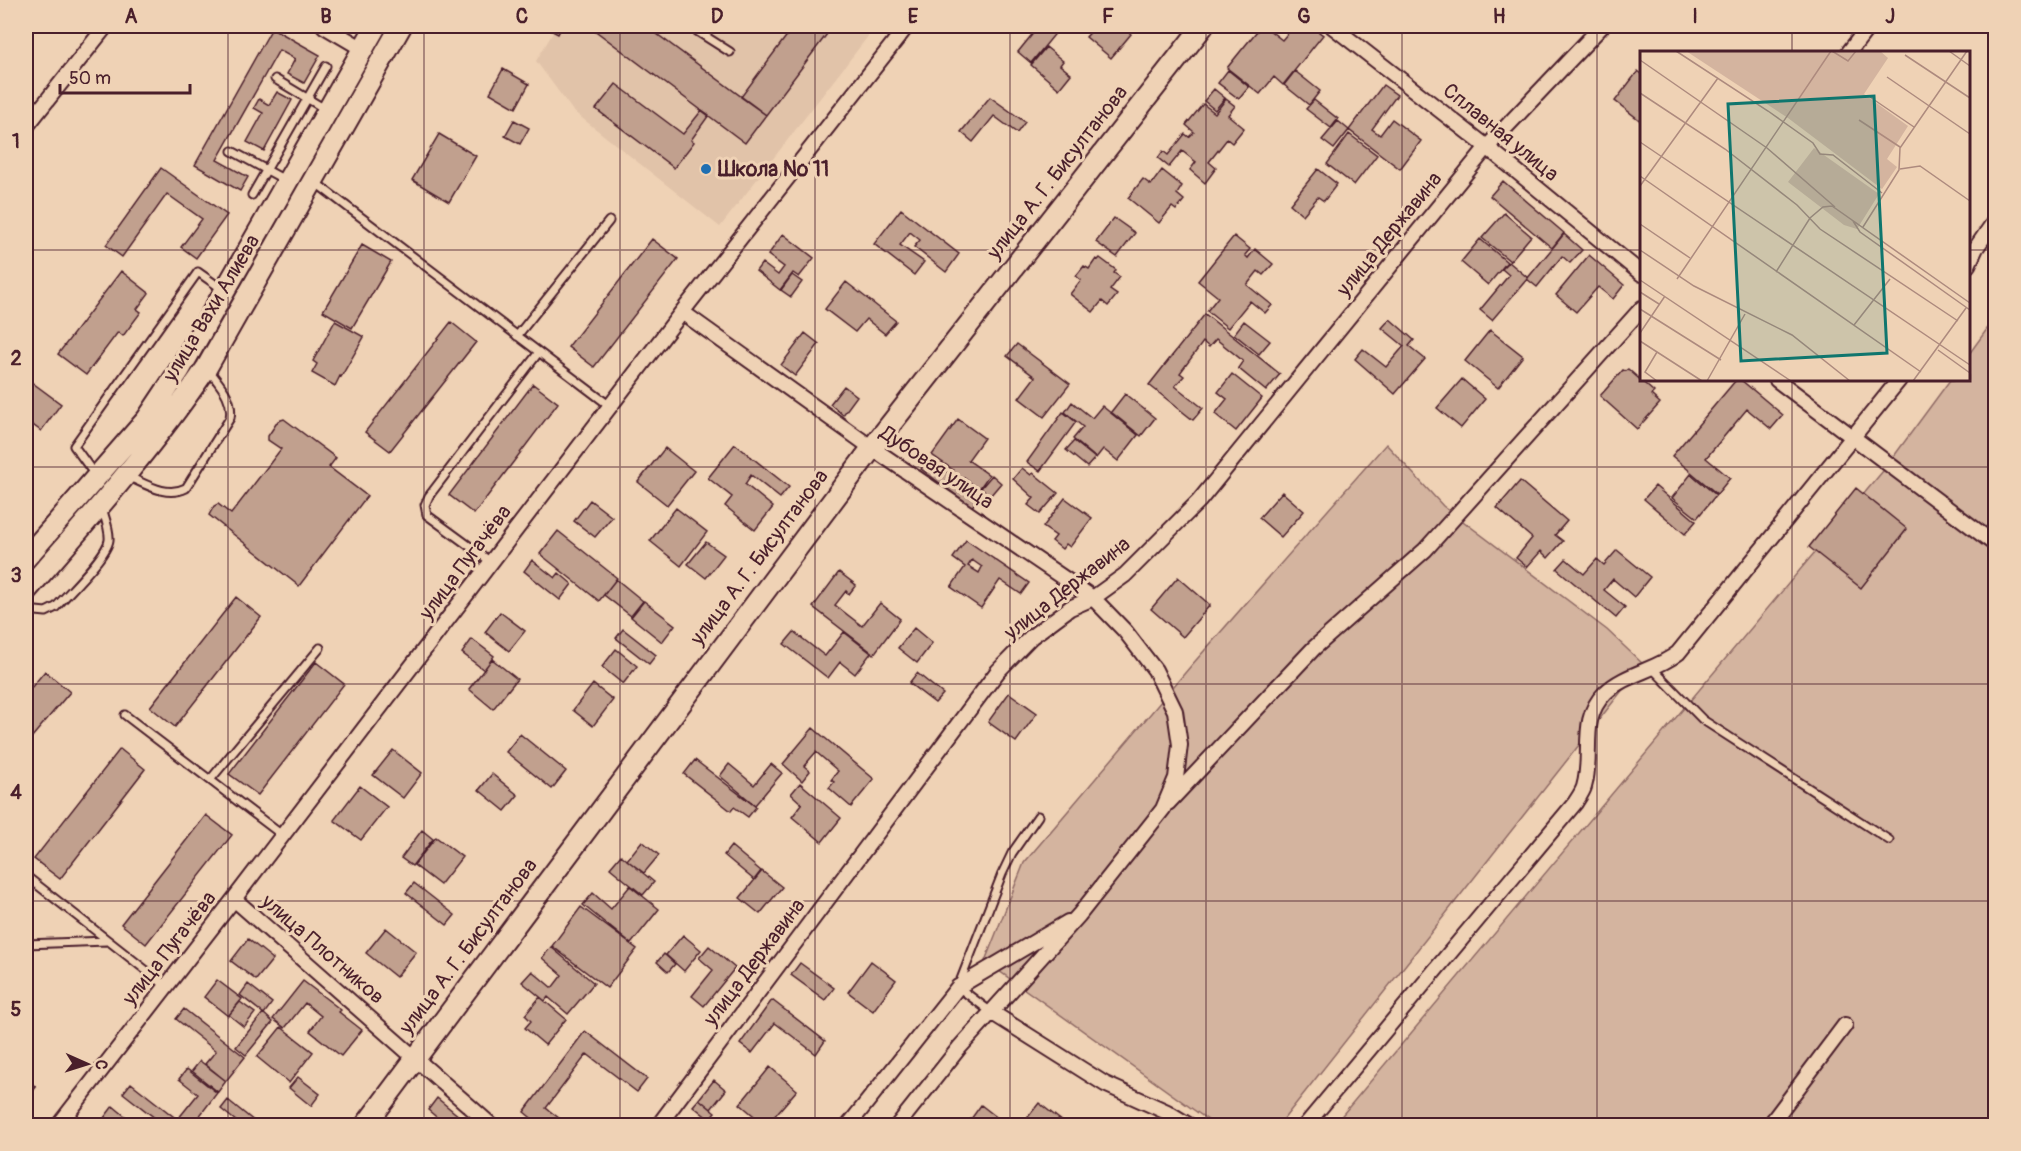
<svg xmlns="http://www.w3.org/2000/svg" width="2021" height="1151" font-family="Pangolin,sans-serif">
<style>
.built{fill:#e1c3a9}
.green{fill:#d4b49f;stroke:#8f6a65;stroke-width:1.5}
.building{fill:#c1a08e;stroke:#4a1f2b;stroke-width:1.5;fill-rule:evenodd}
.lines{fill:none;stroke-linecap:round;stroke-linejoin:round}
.lane-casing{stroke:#4a1f2b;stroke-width:11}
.street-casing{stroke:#4a1f2b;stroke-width:18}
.secondary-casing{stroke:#4a1f2b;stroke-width:24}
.lane{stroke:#efd2b5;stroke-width:7}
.street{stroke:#efd2b5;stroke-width:14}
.secondary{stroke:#efd2b5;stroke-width:20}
.grid{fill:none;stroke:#4a1f2b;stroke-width:1.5;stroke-opacity:0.55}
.poi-dot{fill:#1f6fb2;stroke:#efd2b5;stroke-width:2}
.labels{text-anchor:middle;stroke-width:6;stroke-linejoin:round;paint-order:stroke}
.street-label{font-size:21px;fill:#4a1f2b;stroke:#efd2b5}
.poi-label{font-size:21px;font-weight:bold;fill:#4a1f2b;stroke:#efd2b5;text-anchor:start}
.inset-road{fill:none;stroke:#ad8a7e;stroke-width:1.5}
.view{fill:#0f766e;fill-opacity:0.15;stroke:#0f766e;stroke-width:3}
.inset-edge{fill:none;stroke:#4a1f2b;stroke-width:3}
.neatline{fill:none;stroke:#4a1f2b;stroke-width:2}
.grid-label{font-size:20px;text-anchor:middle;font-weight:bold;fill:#4a1f2b}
</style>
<rect width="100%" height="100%" fill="#efd2b5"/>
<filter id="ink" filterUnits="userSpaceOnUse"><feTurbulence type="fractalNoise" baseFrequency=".0167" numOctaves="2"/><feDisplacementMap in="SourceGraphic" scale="12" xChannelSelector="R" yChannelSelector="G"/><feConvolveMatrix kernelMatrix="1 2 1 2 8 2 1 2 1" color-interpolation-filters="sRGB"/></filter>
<g filter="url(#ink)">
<path class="built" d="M557 26H876L720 227 573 111 536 61Z"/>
<path class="green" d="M1995 318V1125L1333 1126 1883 471 1950 380H1968L1969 354Z
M1386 444 1443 506 1607 630 1643 664 1279 1125H1215L985 961 1024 863 1190 667Z"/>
<path class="building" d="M543 26H562L558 34Z
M589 26H646L766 115 745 143Z
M794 26H833L766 115 741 97Z
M1039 26H1052L1058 30 1031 63 1018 52Z
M1096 26H1121L1131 34 1111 58 1086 37Z
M1261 26H1264L1282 40 1294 26H1311L1323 35 1283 85 1274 77 1260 94 1227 68Z
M272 28 320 55 304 83 287 74 295 59 279 50 217 160 248 177 240 191 195 165Z
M1046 47 1063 61 1060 65 1071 74 1059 89 1031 65Z
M503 69 529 84 516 108 490 93Z
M1228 70 1249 87 1239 99 1218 83Z
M1295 71 1320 91 1309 105 1284 85Z
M1638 71 1642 74V122L1615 101Z
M616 84 683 134 702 110 709 115 691 140 694 142 674 168 596 109Z
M1383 85 1397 95 1372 129 1380 135 1392 119 1421 141 1400 169 1349 130Z
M1214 89 1225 98 1215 110 1204 101Z
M277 92 292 100 264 151 247 142 263 113 254 108 259 99 269 105Z
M990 97 1025 122 1017 133 994 116 973 142 961 132Z
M1226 99 1235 106 1228 115 1244 128 1232 143 1227 139 1209 162 1216 168 1205 183 1190 170 1196 162 1182 151 1169 167 1158 158 1163 151 1168 155 1185 134 1189 137 1194 132 1186 125 1203 104 1215 113Z
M1314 100 1338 119 1331 128 1306 109Z
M514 120 529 128 520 144 505 136Z
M1338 121 1349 130 1334 149 1322 140Z
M439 134 476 156 449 202 412 180Z
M1349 134 1377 155 1354 185 1327 164Z
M161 168 227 215 196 258 181 247 202 219 167 194 122 257 106 245Z
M1318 169 1337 184 1324 201 1318 197 1303 215 1290 204Z
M1162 170 1182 186 1177 194 1184 200 1176 210 1172 207 1159 223 1128 198 1143 179 1151 185Z
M1503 181 1564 233 1552 248 1490 196Z
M901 209 959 254 946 272 914 247 920 240 910 232 900 245 924 262 914 275 874 244Z
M1504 213 1531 236 1510 261 1482 238Z
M1114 218 1135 233 1117 257 1096 242Z
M783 234 814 258 799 277 793 273 780 290 756 271 762 263 778 275 784 267 768 255Z
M1564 234 1582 250 1570 263 1562 256 1537 287 1527 279Z
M1234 236 1250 249 1245 255 1248 258 1255 249 1273 264 1263 275 1258 271 1247 285 1272 305 1265 313 1250 301 1228 328 1207 311 1218 297 1198 281Z
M652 239 678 259 594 367 568 347Z
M1480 239 1507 262 1488 285 1461 262Z
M362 245 391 262 352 328 323 311Z
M1589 255 1624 285 1613 299 1598 287 1576 312 1556 295Z
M1100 258 1116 270 1114 273 1120 277 1110 290 1117 295 1108 306 1102 301 1093 312 1070 294 1081 280 1076 276 1084 266 1089 269 1096 259 1098 260Z
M1509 262 1528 278 1492 320 1480 310 1509 275 1502 269Z
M121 271 149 293 137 309 141 312 123 336 118 332 86 375 58 354Z
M792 275 802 282 791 297 781 290Z
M846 282 896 321 885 334 866 319 855 332 825 309Z
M1205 314 1280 374 1266 391 1238 368 1243 361 1216 339 1209 347 1203 342 1180 373 1184 376 1175 386 1203 408 1193 420 1149 385Z
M1390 319 1414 340 1409 346 1425 359 1395 394 1355 359 1363 349 1386 367 1404 346 1382 328Z
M335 321 364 337 341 377 340 376 335 386 312 373 317 364 313 361Z
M1244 321 1270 341 1259 354 1234 334Z
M451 322 476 342 390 451 365 432Z
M1490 330 1523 356 1498 388 1465 361Z
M805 333 819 344 795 376 781 365Z
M1017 344 1070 384 1044 417 1019 398 1035 377 1007 356Z
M1628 369 1654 392 1651 395 1660 403 1637 429 1600 396 1623 370 1625 371Z
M1232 374 1262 398 1236 431 1215 414 1227 399 1218 392Z
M26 378 61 404 41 431 26 420Z
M1462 379 1485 399 1461 428 1437 408Z
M1736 380H1741L1783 415 1771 429 1747 409 1706 458 1730 478 1717 494 1672 456Z
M533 384 558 403 474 514 449 495Z
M844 386 857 396 843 415 830 404Z
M1125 394 1155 418 1141 436 1111 412Z
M1072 402 1092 418 1102 406 1138 435 1118 461 1103 449 1096 458 1073 439 1083 427 1065 412Z
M1063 412 1076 422 1040 471 1027 462Z
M284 419 336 458 329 467 367 496 299 586 209 515 214 506 218 504 231 514 281 449 268 440V436L278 421Z
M958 419 984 438 968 460 989 475 979 489 964 478 961 482 979 496 972 507 921 469 928 458 950 474 953 470 932 455Z
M1074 441 1095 458 1087 467 1066 450Z
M735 444 789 487 780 498 751 475 745 484 773 507 755 530 725 506 732 497 708 478Z
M665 448 694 471 667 505 638 482Z
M1022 468 1031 475 1033 473 1058 493 1040 514 1028 505 1034 498 1013 479Z
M1691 474 1716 495 1697 518 1672 498Z
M992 475 1001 483 990 496 981 488Z
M1520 481 1567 521 1555 535 1563 541 1548 558 1541 551 1527 567 1516 558 1532 538 1497 508Z
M1655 486 1696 521 1685 534 1644 499Z
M1856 488 1907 529 1861 588 1809 547Z
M1282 492 1304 511 1281 537 1259 518Z
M1065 498 1092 518 1070 547 1066 544 1062 549 1052 541 1056 536 1043 527Z
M590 500 612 517 595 537 574 521Z
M676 508 707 532 681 566 650 541Z
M558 531 617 578 599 601 540 554Z
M966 540 1029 583 1021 594 1000 580 981 608 951 587 965 567 953 558ZM972 560 982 567 979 573 968 566Z
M706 542 724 555 706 578 688 564Z
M1617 550 1650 577 1634 597 1613 579 1604 590 1625 607 1616 618 1557 569 1566 559 1584 574 1597 559 1604 565Z
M532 560 555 578 559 573 572 584 560 600 524 571Z
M839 572 856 585 849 594 846 591 835 605 862 626 880 603 900 619 874 654 813 607Z
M1178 577 1210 605 1183 637 1151 609Z
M616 579 643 601 631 616 604 595Z
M236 597 261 617 175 727 150 707Z
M644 601 675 625 662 642 631 617Z
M500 612 525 631 509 651 485 632Z
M914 628 932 643 917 663 898 648Z
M623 629 656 655 649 664 616 638Z
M794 632 825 656 844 632 871 653 855 674 840 662 828 678 784 644Z
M472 639 494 656 484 670 462 653Z
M616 649 637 666 623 684 602 667Z
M492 659 517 679 493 709 469 689Z
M316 662 344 684 258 795 229 774Z
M45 671 70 692 26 744V694Z
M917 673 943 694 935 703 909 683Z
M593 684 613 700 593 726 573 710Z
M1009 693 1037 713 1016 742 988 722Z
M813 728 874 779 851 807 829 788 834 782 831 780 838 771 816 752 804 766 810 771 802 781 783 764Z
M520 734 566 771 552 789 506 752Z
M120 749 145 769 60 879 34 859Z
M393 750 422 773 403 798 373 775Z
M695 760 756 807 748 817 734 807 731 811 684 774Z
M729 764 754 785 771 764 782 773 755 805 720 776Z
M492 774 518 795 505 811 479 790Z
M800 783 841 818 822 842 792 817 802 804 791 794Z
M360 786 387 807 361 840 334 820Z
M206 815 232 835 146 944 121 924Z
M422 830 433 839 412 866 401 858Z
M436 837 462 857 440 885 414 865Z
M642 841 659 855 644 873 627 860Z
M731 846 761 871 754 880 724 855Z
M621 855 654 882 643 895 610 868Z
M762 871 782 887 760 914 740 898Z
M414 883 455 915 447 925 406 893Z
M630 886 659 909 631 944 583 905 593 893 611 909Z
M581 907 637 949 607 988 552 946Z
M386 928 416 952 396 977 366 953Z
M683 935 701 950 684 971 666 955Z
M248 939 273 959 256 980 231 961Z
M709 946 735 968 704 1006 692 996 713 970 699 958Z
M551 947 594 983 568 1014 548 997 545 1001 522 982 532 971 552 988 562 975 542 958Z
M664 954 675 964 668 972 657 962Z
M871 961 896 980 873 1011 848 992Z
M800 963 834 988 825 1000 791 975Z
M217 980 242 999 228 1016 204 997Z
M303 981 341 1010 339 1012 362 1030 341 1056 310 1031 321 1016 305 1003 285 1028 273 1019Z
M248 984 272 1003 264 1014 240 995Z
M540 997 566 1019 545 1045 525 1028 531 1021 525 1015Z
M772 1000 825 1041 816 1054 775 1023 752 1053 740 1044Z
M240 1002 255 1013 244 1027 229 1015Z
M184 1009 245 1057 226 1081 205 1064 216 1051 176 1019Z
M263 1013 273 1022 246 1055 236 1047Z
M281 1027 313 1052 289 1083 257 1057Z
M585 1031 647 1079 637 1092 587 1054 546 1108 568 1125 541 1126 524 1112Z
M200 1061 226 1081 218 1092 192 1071Z
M770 1067 797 1090 766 1126 740 1104Z
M187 1069 217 1093 192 1126H186L178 1119 198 1094 179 1079Z
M298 1077 320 1094 311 1106 289 1088Z
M26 1078 36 1087 26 1100Z
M714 1080 726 1090 711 1109 699 1099Z
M131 1083 183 1124 182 1126H151L156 1119 123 1093Z
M437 1098 471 1126H447L428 1110Z
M699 1099 715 1112 709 1119 693 1106Z
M228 1100 260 1126H242L221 1109Z
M1039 1103 1068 1126H1021Z
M981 1105 1008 1126H966Z
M113 1106 137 1126H113L104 1118Z"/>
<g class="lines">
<defs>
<path id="lane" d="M689 26 730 52
M275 79 325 109
M232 151 285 180
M316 183 610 406
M252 195 326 66
M517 336 609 221
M95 475 74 446 198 272 222 289
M127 476C146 484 166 498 186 488L230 418C234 398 219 384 208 369
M491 562 427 515 425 505 429 496 539 352
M26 610 46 612 56 607C68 593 107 556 109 540 110 530 105 518 102 508
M1653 669 1703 720 1889 840
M125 715 282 835
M210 780 320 648
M26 876 166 986
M26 944 107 941
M991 1012 958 987 1002 874 1012 853 1038 816"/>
<path id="street" d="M324 26 363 49
M1332 26 1487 147 1642 274
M1849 52 1869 26
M26 127 106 26
M1968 265 1976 248 1996 219
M682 312 872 448 1093 598 1125 631 1155 670 1175 711 1180 745 1176 778 1163 809 1079 915 959 1048 897 1126
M1777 380 1996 545
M1168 803 1314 648 1425 550 1642 308
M234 899 492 1126
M991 1012 1105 1084 1167 1112 1190 1126
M58 1126 234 899 682 312 907 26
M658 1126 998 671 1031 637 1070 608 1093 598 1125 575 1199 501 1487 147 1602 26
M848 1126 958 987 1068 922
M1305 1126 1575 803C1578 798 1582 793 1584 787 1594 754 1578 720 1605 693 1626 673 1655 671 1678 653L1899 380
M1769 1126 1845 1025"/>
<path id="secondary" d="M26 558 147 419 179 371 376 26
M26 591C89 519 153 447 207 367L401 26
M365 1126 872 448 1203 26"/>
</defs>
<use href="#lane" class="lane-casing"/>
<use href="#street" class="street-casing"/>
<use href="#secondary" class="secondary-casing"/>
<use href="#lane" class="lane"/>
<use href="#street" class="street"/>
<use href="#secondary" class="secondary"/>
</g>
</g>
<path class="grid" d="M228 26V1126M424 26V1126M620 26V1126M815 26V1126M1010 26V1126M1206 26V1126M1402 26V1126M1597 26V1126M1792 26V52M26 250H1642M1968 250H1996M1792 380V1126M26 467H1996M26 684H1996M26 901H1996"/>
<circle class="poi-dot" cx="706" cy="169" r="6"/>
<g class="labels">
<g class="street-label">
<text transform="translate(1501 132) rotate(39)" y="7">Сплавная улица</text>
<text transform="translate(1057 172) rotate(-52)" y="7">улица А. Г. Бисултанова</text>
<text transform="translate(1389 234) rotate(-51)" y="7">улица Державина</text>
<text transform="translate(211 308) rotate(-59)" y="7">улица Вахи Алиева</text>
<text transform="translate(937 467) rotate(34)" y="7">Дубовая улица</text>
<text transform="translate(759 557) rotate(-53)" y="7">улица А. Г. Бисултанова</text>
<text transform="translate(465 562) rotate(-53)" y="7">улица Пугачёва</text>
<text transform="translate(1067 588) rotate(-38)" y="7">улица Державина</text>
<text transform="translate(468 946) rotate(-53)" y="7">улица А. Г. Бисултанова</text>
<text transform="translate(169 948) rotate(-52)" y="7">улица Пугачёва</text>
<text transform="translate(323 949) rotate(41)" y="7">улица Плотников</text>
<text transform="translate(754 962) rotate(-53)" y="7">улица Державина</text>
</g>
<g class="poi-label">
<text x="718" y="176">Школа № 11</text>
</g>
</g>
<g transform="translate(1640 51)">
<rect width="330" height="330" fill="#efd2b5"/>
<path d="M46 0H240L248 7 224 43 268 75 247 108 257 116 242 138 148 67ZM174 97 239 143 217 178 204 174 148 131Z" fill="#d4b49f"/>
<path class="inset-road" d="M36 0 128 60 173 92 180 103 193 104 242 142M192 0 208 10 216 0M309 0 330 15M265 4 330 47M0 9 127 97 195 156M247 26 330 83M0 42 85 98 157 154 180 178 318 270M230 46 274 76M219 69 260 96M0 91 330 314M260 118 280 115 330 150M0 125 281 321M0 135 78 27M213 170 220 181 330 259M0 173 50 207M223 176 259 119 260 97 327 0M0 199 54 235 152 284 210 330M136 221 170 167 183 156 192 155 330 252M37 228 191 0M0 229 151 330M0 241 19 253M0 258 81 309M214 274 250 228M0 282 25 245M0 290 62 330M298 299 330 322M17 330 5 321 17 301M67 330 105 263M273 330 326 257"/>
<path class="view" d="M234 45 247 302 101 310 88 53Z"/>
<rect width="330" height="330" class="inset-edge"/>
</g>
<rect width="2021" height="1151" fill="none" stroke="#efd2b5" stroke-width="66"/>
<g transform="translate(87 1064) rotate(93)" stroke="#efd2b5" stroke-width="4.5" paint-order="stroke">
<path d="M0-4.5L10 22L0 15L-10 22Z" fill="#4a1f2b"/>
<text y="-9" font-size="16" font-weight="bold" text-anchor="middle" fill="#4a1f2b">С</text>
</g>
<path d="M60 84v9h130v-9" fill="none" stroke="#4a1f2b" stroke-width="3"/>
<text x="69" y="84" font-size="18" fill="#4a1f2b" stroke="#efd2b5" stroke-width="4.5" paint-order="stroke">50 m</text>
<rect x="33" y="33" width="1955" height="1085" class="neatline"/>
<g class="grid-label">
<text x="131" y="23">A</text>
<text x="326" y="23">B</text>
<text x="522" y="23">C</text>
<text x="717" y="23">D</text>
<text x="913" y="23">E</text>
<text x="1108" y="23">F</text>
<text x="1304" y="23">G</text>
<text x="1499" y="23">H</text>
<text x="1695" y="23">I</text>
<text x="1890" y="23">J</text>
<text x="16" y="148">1</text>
<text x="16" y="365">2</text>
<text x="16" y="582">3</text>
<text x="16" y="799">4</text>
<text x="16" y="1016">5</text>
</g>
</svg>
